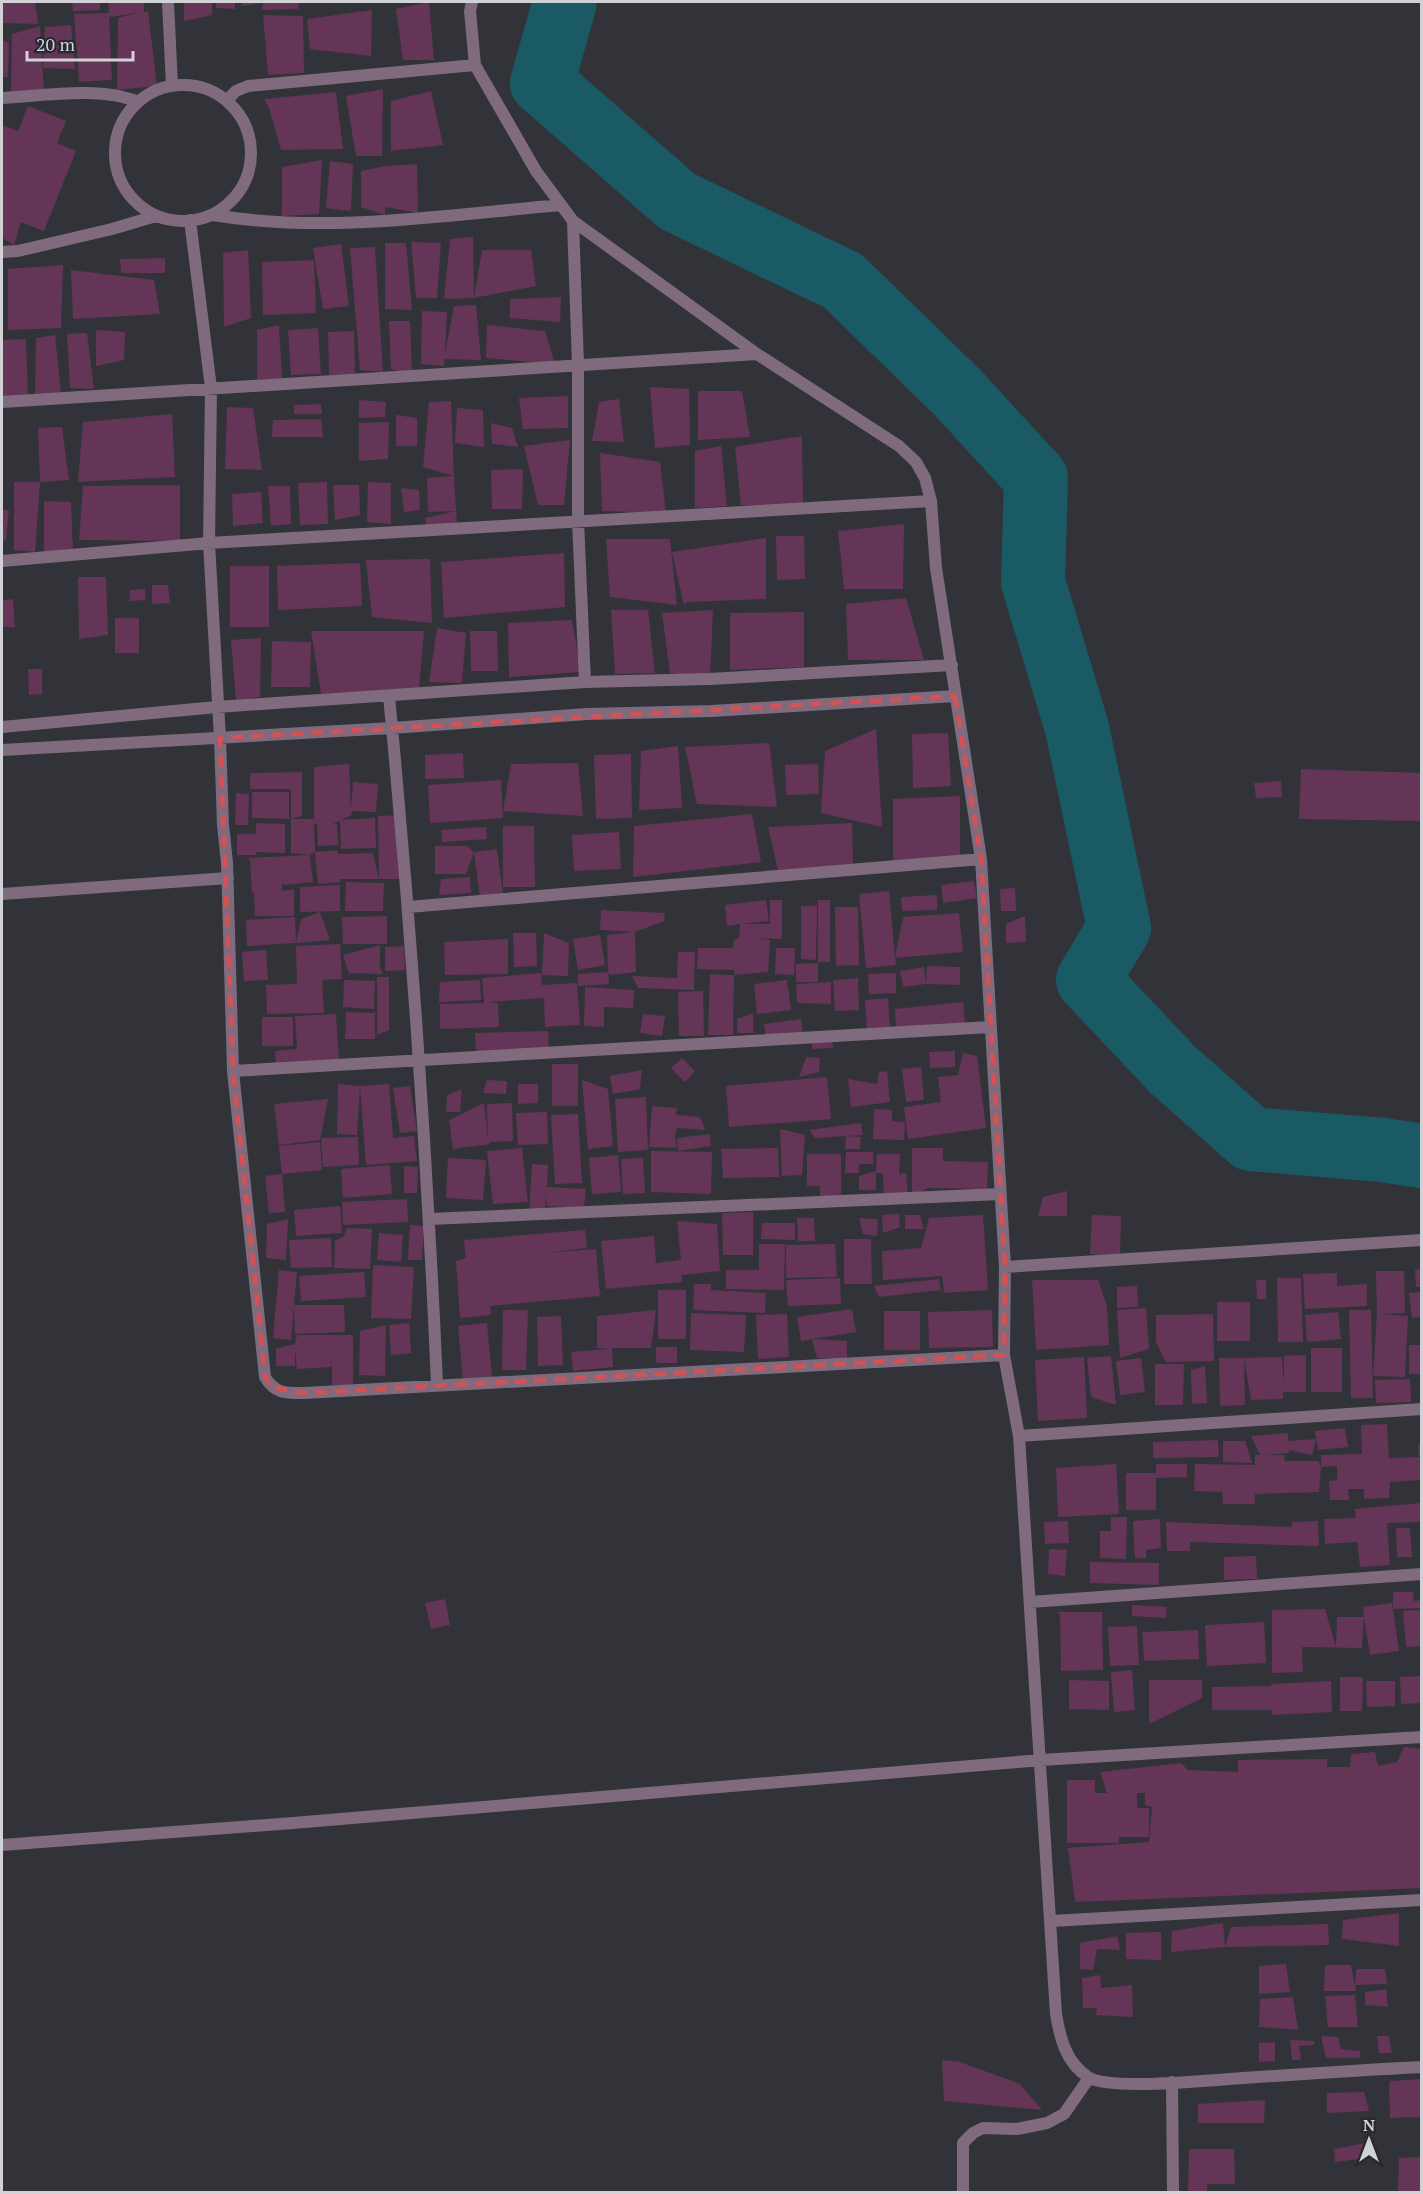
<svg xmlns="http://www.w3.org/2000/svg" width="1423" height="2194" font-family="'PT Serif',serif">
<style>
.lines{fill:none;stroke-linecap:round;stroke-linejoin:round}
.river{stroke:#1a5a65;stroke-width:64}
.building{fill:#643557}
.street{stroke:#7f6b7d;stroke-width:12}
.marked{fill:none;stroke:#d45254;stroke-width:4.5;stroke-dasharray:12 8;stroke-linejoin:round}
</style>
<rect width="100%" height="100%" fill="#313339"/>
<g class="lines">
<path class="river" d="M565 2 542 83 677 201 843 281 958 393 1036 478 1033 582 1077 728 1119 928 1088 980 1173 1070 1251 1139 1383 1150 1422 1156"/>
</g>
<path class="building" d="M2 2H35L38 24 2 23Z
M72 2H100V10L73 11Z
M108 2H144V12L148 11 157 86 117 90 118 18 137 13 109 17 112 80 79 82 74 14 109 13Z
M184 2H212V15L184 21Z
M216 2H235V9L216 8Z
M242 2H298L299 9 262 10 263 3 242 6Z
M429 2 434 60H403L396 9Z
M372 10 371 56 310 49 307 19Z
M263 15 303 16 304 73 268 75Z
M71 25 75 69 43 68 45 27Z
M40 26 44 92 11 91 12 34Z
M2 41 9 42 8 77H2Z
M383 89 382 156H356L346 96Z
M431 91 443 145 391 151V101Z
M336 92 343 149 281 150 269 108 264 99Z
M28 106 66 121 57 143 76 151 44 231 21 222 14 245 2 238V125L18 131Z
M322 160 319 214 282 216V167Z
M330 161 353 164 351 211 326 208Z
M417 164 418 213 385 207V215L361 207V171L386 166Z
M473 237 474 298 482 250H531L536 286 474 298 444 299 450 239Z
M411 242 441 243 437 298H416Z
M385 243H406L412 310 385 309Z
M341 244 349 306 323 309 313 248Z
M375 247 383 372 360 370 350 248Z
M248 250 251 318 224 327 223 253Z
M165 258V273H121L120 259Z
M314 260 316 313 263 315 262 262Z
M63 265 61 328 8 330V269Z
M71 270 154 280 160 314 73 319Z
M561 297 560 322 510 318V299Z
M476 305 481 360 444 359 454 306Z
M422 311 447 312 444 366 421 364Z
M389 321H410L412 375 391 369Z
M279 325 282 379 257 380V330Z
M487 325 545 331 555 364 486 358Z
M318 328 321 374 291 375 288 330Z
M96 330 125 332 124 360 96 366Z
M354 331 355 374 329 375 328 332Z
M87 333 94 389 70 388 67 334Z
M55 335 61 392 35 397 36 338Z
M26 339 28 396H2V340Z
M650 387 689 389 690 445 655 448Z
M698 391H742L750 437 698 440Z
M568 396V428L523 429 519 398Z
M619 399 624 442 592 441 599 402Z
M359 400 386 402 385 417 359 418Z
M451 401 454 476 423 467 429 402Z
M321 404 322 414H294V405Z
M227 407 253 408 262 470 225 469Z
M457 408 483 410 484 447 455 443Z
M172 414 175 477 78 482 83 422Z
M396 415 417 418V446H396Z
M321 419 323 437H272L273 420Z
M389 422 388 459 359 461V423Z
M491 423 512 428 518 447 492 444Z
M62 427 69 480 40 482 38 428Z
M802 436 803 505H741L735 447Z
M570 440 564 505H538L524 446Z
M721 446 727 506 695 508V451Z
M600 453 660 462 666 513 602 511Z
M523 469 522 509H492L491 470Z
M454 476 457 525 427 527 425 518 456 511 428 512 427 478Z
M14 482H40L35 552 14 550Z
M327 482 328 524 300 525 298 483Z
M368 482 391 483V524L367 522Z
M180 485V541L79 540 83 486Z
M333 485H359L360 515 335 520Z
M268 486H290L291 524 271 526Z
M401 488 419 490 420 510 404 512Z
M261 492 263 523 233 526 232 494Z
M44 501 71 502 73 552 44 553Z
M2 510H9L6 540 2 541Z
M904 524 903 589H844L838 531Z
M776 536H804L805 579 777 580Z
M766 538V599L688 602 684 605 672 552Z
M606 539H670L677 605 610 597Z
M564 553 565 607 444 618 441 562Z
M430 559 432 623 372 617 366 560Z
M360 563 362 606 278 610 277 566Z
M230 566H269V627H230Z
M78 577H106L108 635 79 639Z
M152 585H168L170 603 152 604Z
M145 589V600L129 601 130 590Z
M906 598 924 660H848L846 604Z
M13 599 15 627H2V600Z
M611 610H648L655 673 615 674Z
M713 610 710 678 670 673 662 613Z
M804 612V667L730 670V613Z
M115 618H139V653H115Z
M572 620 581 672 509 677 508 623Z
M437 628 466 633 462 683 429 682Z
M311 631H424L419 688 321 694Z
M470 631H497L498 671H471Z
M261 638 260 697 236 700 231 640Z
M272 641 311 642 310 687H271Z
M28 669H42V694L29 695Z
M876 729 882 827 821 813 825 751Z
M948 733 951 786 913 788 912 734Z
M769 743 777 807 697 804 685 747Z
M678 746 682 808 639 810 641 751Z
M463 753 464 778 425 779V755Z
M631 754 632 818 596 819 594 755Z
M578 763 583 816 503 811 511 764Z
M349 764 351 809 353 782 378 784 376 812 352 811 351 815 333 824H337L338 845 318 846 317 824H314L315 852 310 855 291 853V789H250V773L302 772V816L291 819H314V767Z
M818 764 819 794 786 795 785 765Z
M1301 769 1422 773V821L1299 819Z
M501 780 503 818 430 823 428 785Z
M1281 781 1282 797 1256 798 1254 783Z
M252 792H289V819L252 818Z
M236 793 249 794 248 825H235Z
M960 796V857L893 861V799Z
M752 814 761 862 633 877 634 826Z
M398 815 399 879H379L378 816Z
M375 818 376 848 341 849 340 820Z
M256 823 285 824V853L256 852V855H237V834H256Z
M852 823 853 864 778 870 768 827Z
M503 826H534L535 887H503Z
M486 827 487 839 442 842 441 830Z
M619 832 621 869 574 871 572 835Z
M435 846H467L474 852 466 874H435Z
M497 849 503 893 480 897 474 852Z
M337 850 338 854 373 853 379 879H340V882L318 884 315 852Z
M310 855 313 882 283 885 282 879V891L294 889V916H255L254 892 252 893 250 860 248 858Z
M470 877 471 893 439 895 441 879Z
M974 881 977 898 943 903 941 885Z
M346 882 384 883 383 911H345Z
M340 885V911L300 912V887Z
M1015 888 1016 911H1001L1000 889Z
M889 891 895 958 903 917 959 913 963 952 895 958 896 965 866 968 859 894Z
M937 895V910L902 911 901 897Z
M766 900 769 921 742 924H770V900H782V939L753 938 770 940 768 972 734 975V970L697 969 698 948H733L734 940 739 938 740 924 727 926 725 905Z
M818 900H830V962H818Z
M801 906H817L816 960 801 959Z
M835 907H858L859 965 836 966Z
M601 910 665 913 664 921 635 932 600 930Z
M320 912 330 940 296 943 247 946 246 920 295 917 296 943 301 919Z
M387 916V944H343L342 917Z
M1025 916 1026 942 1006 943V924Z
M635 932 636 972 610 975 608 972 607 935Z
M513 933H536L537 966 514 967Z
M544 933 569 943 568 976 542 975Z
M600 935 605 965 578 970 573 939Z
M508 939V974L445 975 444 942Z
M340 944 342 979 322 980 324 1013 267 1014 266 985 297 984 296 946Z
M380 945V967L383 974 349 973 343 955Z
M404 946 405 970 385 971V947Z
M776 948H795L794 975 775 974Z
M266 950 268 980 244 981 242 952Z
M678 952H695L694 990 638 988 632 976 677 978Z
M818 963V982H796V964Z
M927 966 960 967V985L926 984Z
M924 967 926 984 903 987 900 971Z
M608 972 609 984 578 986V974Z
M541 973 542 985 577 983 580 1025 545 1027 544 998 489 1002 498 1003 499 1027 440 1029V1004L484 1003 482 978Z
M896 973V993L869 994 868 974Z
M710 974 734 975 733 1035H708Z
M377 977H389V1030L377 1035Z
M858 978 859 1010 835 1011 833 980Z
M344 980 375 981 374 1009 343 1007Z
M480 980 481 1000 439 1002 440 982Z
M787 980 791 1010 757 1014 754 984Z
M831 982V1004L797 1003 796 984Z
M585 987 634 990 633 1008 604 1007V1027L584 1026Z
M703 991 704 1036H679L678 992Z
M888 998 890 1028 867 1030 865 1000Z
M963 1002 965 1023 896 1029 895 1009Z
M346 1012 375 1013V1039H345Z
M753 1013V1033H737V1019Z
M336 1014 339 1061 276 1065 275 1051 297 1049 295 1016Z
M643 1014 665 1016 662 1036 640 1033Z
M262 1017H293V1046H262Z
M801 1019 803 1035 766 1039 764 1024Z
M548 1031 549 1050 476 1052 475 1033Z
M832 1041 833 1048 812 1049V1042Z
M955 1051V1067L930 1068 929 1052Z
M963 1053 977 1056 986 1128 908 1139 904 1107 941 1102 938 1077 958 1075Z
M806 1057 820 1058 819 1072 799 1077Z
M682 1058 695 1071 685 1082 671 1068Z
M552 1064H578V1106H552Z
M921 1067 924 1100 906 1102 902 1069Z
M642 1070 640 1089 613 1094 610 1076Z
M887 1071 890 1102 851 1107 848 1079 877 1084 879 1072Z
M827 1077 831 1119 729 1127 726 1086Z
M487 1080 507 1081 506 1094 483 1093Z
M582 1080 608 1089 613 1146 588 1149Z
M338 1084 360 1086 389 1084 393 1138 414 1136 417 1161 366 1165 360 1086 357 1135 337 1134Z
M518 1084H538V1103L518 1104Z
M410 1086 417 1131 400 1133 393 1088Z
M462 1089 460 1112H446L447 1095Z
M646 1097 648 1150 618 1152 615 1099Z
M328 1099 320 1140 279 1145 274 1104Z
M484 1103 488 1139 487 1104 512 1103 513 1141 489 1142 490 1144 453 1149 449 1120Z
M652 1106 677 1108 676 1115 700 1117 705 1130 677 1128 675 1136 677 1148 649 1147Z
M874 1109 892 1110V1121L905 1122 904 1140 873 1139Z
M547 1112 548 1144 518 1145 516 1113Z
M578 1114 582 1183 555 1184 551 1115Z
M861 1123 863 1135 846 1136 861 1137 860 1149H845L846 1136 815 1138 809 1130Z
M780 1129 805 1135 802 1175 782 1176Z
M710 1134 711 1146 678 1151 677 1138Z
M358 1137 359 1165 323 1167 321 1138Z
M320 1142 322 1170 282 1174 285 1212 269 1213 265 1176 282 1174 279 1146Z
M522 1148 528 1202 493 1204 487 1151Z
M778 1148 779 1177 723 1178 721 1149Z
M912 1148H943V1161L988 1162 987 1189 928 1188 912 1197Z
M651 1151 712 1152 711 1194 651 1192Z
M846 1152H873V1164H859V1173H845Z
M807 1154H841V1196H820V1186H807Z
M877 1154H900L899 1174 906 1173 908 1196 884 1197 883 1173H876V1190H859V1176L876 1171Z
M618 1155 621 1192 592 1194 589 1158Z
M448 1158 486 1160 483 1200 446 1198Z
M643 1158 645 1193 623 1194 621 1159Z
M532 1164 548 1165 547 1187 586 1189 584 1208 547 1206 546 1195 545 1212 529 1211Z
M390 1165 392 1194 343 1198 341 1169Z
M404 1166 418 1167 417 1193H404Z
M1067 1191V1216H1038L1043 1197Z
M407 1199 408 1222 343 1225 342 1202Z
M340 1206 342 1233 296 1236 294 1210Z
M753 1212V1255H723L722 1213Z
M899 1214 900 1227 883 1233 882 1215Z
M905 1215H920L924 1229H905Z
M983 1215 988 1290 944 1293 942 1276 883 1280 882 1251 921 1248 929 1218Z
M1092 1215 1121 1216 1120 1256 1090 1254Z
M797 1218H814L815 1241H798Z
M859 1218 878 1219 877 1236 863 1234Z
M288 1219 286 1260 266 1258 267 1224Z
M677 1221 717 1224 720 1271 682 1275V1282L606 1289 601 1241 654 1236 656 1263 681 1260Z
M762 1223H795V1240L761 1239Z
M410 1225 424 1226 422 1260H408Z
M347 1228 372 1229 370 1269 334 1268 335 1241 344 1236Z
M585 1230 587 1248 545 1253 596 1249 600 1296 490 1306 491 1315 460 1318 456 1261 466 1258 464 1240Z
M379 1233 403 1235 401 1262 377 1260Z
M331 1238 332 1267 291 1268 289 1240Z
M844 1239H871L872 1284H844Z
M759 1244H785L784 1290 726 1289V1270H759Z
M835 1244 837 1277 786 1278V1245Z
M373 1265 414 1267 411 1319 371 1318Z
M1422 1269V1287H1416L1415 1270Z
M279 1270 297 1272 294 1305H344L345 1332 295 1334 294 1305 291 1340 273 1338Z
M1376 1271H1404L1405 1313 1380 1314 1408 1316 1405 1377 1373 1376 1377 1313Z
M364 1272 366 1297 301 1301 299 1276Z
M1337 1273V1286L1367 1284V1306L1305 1309 1303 1274Z
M840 1278 841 1304 788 1306 786 1280Z
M1277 1278H1301L1303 1342H1278Z
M939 1279 941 1290 879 1297 874 1286Z
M1033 1280H1098L1107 1306 1109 1345 1036 1350 1032 1281Z
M1256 1280H1266V1299H1257Z
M694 1284H711V1290L766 1293 765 1313 693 1310Z
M1137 1286 1138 1307 1117 1308V1287Z
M658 1290H686V1339H658Z
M1422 1292V1317L1412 1318 1409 1293Z
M1217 1302H1250V1341H1217Z
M1146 1308 1149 1349 1120 1358 1117 1310Z
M852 1309 856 1332 801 1341 797 1317Z
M503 1310H528L526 1370H502Z
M656 1310 651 1348H612L613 1367 573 1371 571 1352 609 1349 597 1348V1316Z
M992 1310 993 1347 929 1348 928 1312Z
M1349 1310H1371L1373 1398H1351Z
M884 1311H920V1350H884Z
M1338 1312 1341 1339 1307 1342 1305 1315Z
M691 1313 746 1315 744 1352 690 1350Z
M787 1314 789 1357 758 1359 756 1315Z
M1213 1314 1214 1361 1166 1362 1156 1342V1315Z
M561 1316 563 1365 538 1366 537 1317Z
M409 1323 411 1353 391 1355 389 1325Z
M487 1323 492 1377 463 1380 458 1326Z
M386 1325 385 1376 359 1375 360 1331Z
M297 1335H353V1385H332V1359L331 1367 297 1369 295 1350V1366H276V1349L295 1344Z
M812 1339 847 1341V1360L817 1358Z
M1409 1345H1422V1374H1409Z
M656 1347H677V1363H656Z
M1311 1348H1342V1392H1311Z
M1306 1355V1392H1283V1399L1251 1400 1244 1358 1282 1357 1284 1387V1356Z
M1111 1356 1116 1405 1091 1397 1087 1358Z
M1084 1357 1087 1418 1038 1421 1035 1360Z
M1141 1358 1145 1392 1120 1395 1116 1361Z
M1219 1358H1244L1245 1405 1220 1406Z
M1155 1364H1184L1183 1405H1155Z
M1205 1366 1207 1403 1192 1404 1191 1370Z
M1410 1379 1411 1402 1376 1403 1375 1380Z
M1387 1424 1389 1458 1419 1457 1418 1444H1422V1480L1390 1482 1389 1498 1364 1499V1489H1348L1349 1500H1330L1329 1481 1337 1480V1466L1321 1467 1319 1492 1255 1494V1504H1223L1222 1492 1194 1491 1195 1464 1255 1465V1455H1260L1251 1436 1288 1433V1441L1316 1439 1312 1455 1289 1450V1453L1265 1455H1284L1285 1461H1318L1321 1467V1455L1362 1454 1361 1425Z
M1345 1428 1348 1447 1318 1450 1315 1431Z
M1218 1440 1219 1457 1153 1458V1442Z
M1223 1441H1245L1252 1463 1223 1462Z
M1116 1464 1119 1514 1058 1517 1056 1468Z
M1156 1464H1187V1477L1156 1478V1510H1126V1473H1156Z
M1421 1503 1422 1522 1387 1523 1390 1565 1360 1567 1357 1542 1325 1544 1324 1519 1356 1518 1355 1509Z
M1111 1517H1127L1126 1559 1100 1558V1531H1111Z
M1160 1519 1161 1548 1146 1550V1558H1135L1133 1521Z
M1068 1521 1069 1543 1045 1544 1044 1522Z
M1318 1521 1319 1546 1190 1542V1551H1167L1166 1522 1292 1527V1522Z
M1396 1528H1410L1412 1557H1397Z
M1049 1549 1067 1550 1065 1576 1048 1574Z
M1256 1556 1257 1579 1224 1580V1557Z
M1090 1562 1159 1563V1585L1090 1583Z
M1393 1592H1413L1414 1601 1422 1600V1608L1393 1609Z
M445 1599 450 1625 431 1629 425 1603Z
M1392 1603 1399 1651 1370 1655 1364 1617 1362 1648 1302 1647 1303 1672 1272 1673V1610L1325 1609 1336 1647 1337 1617H1364L1363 1607Z
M1132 1605 1167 1607 1166 1618 1132 1616Z
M1422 1610V1646L1406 1647 1403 1611Z
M1057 1612H1102L1103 1670 1061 1671 1060 1614Z
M1264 1622 1266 1663 1207 1666 1205 1625Z
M1137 1626 1139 1665 1110 1666 1108 1627Z
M1198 1630 1199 1659 1144 1661 1142 1632Z
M1132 1670 1135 1710 1114 1712 1111 1672Z
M1422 1676V1703L1401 1704 1400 1677Z
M1340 1677H1363L1362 1711H1340Z
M1069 1680 1109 1681V1710L1069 1709Z
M1149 1680H1202V1698L1149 1724Z
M1331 1681 1332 1712 1272 1715V1710H1212V1687L1272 1686 1270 1684Z
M1366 1681H1395V1706L1367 1707Z
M1404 1747 1422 1749V1888L1075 1902 1068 1848 1149 1842 1152 1807 1145 1805V1793H1137V1808H1149V1837H1119V1843H1067V1780H1095V1793H1107L1100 1772 1181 1763 1188 1770 1238 1772V1760L1327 1759V1767H1350L1351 1754 1375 1752 1378 1766 1397 1762Z
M1399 1913V1946L1342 1939 1343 1920Z
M1223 1923 1225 1947 1171 1952 1172 1931Z
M1328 1924 1329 1945 1225 1947 1231 1927Z
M1161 1932V1960L1126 1959V1933Z
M1117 1936 1120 1950 1097 1949 1093 1970 1080 1969V1943Z
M1286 1964 1290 1992 1259 1994V1966Z
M1325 1965H1351L1356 1991H1324Z
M1356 1969H1385L1387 1984 1355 1985Z
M1100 1975 1101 1988 1132 1985 1133 2017 1096 2015 1097 2008H1083L1082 1978Z
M1386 1989 1388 2007 1365 2005V1992Z
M1355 1995 1358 2027H1328L1325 1996Z
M1293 1997 1298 2030 1259 2027 1260 1999Z
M1321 2036 1338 2037 1341 2049 1360 2051V2058H1326Z
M1377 2036H1389L1392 2053H1379Z
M1290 2040 1315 2041 1313 2045 1299 2046 1301 2060H1292Z
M1275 2042V2061L1259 2062V2043Z
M942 2060 960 2062 1020 2084 1042 2110 944 2101Z
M1422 2079V2117L1390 2118 1389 2089 1390 2081Z
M1364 2092 1369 2111 1327 2113V2093Z
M1265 2100 1264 2123H1198V2104Z
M1366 2143 1367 2158 1335 2162 1334 2149Z
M1189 2149H1234L1235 2184H1207V2192H1188Z
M1422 2157V2192H1398L1399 2158Z"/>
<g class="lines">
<path class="street" d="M168 2 172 86
M472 2 470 11 475 65 536 171 573 221 757 354 899 446 916 462 925 478 931 501 936 568 981 859 1005 1267 1004 1355 1019 1436 1056 2014C1060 2038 1066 2063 1088 2077 1109 2091 1213 2080 1243 2078 1302 2074 1362 2070 1422 2067
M115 153a68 68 0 1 1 136 0a68 68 0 1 1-136 0Z
M2 98C42 96 100 86 138 102
M227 100 236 91 248 86 475 65
M213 215C327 234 446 215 561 205
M190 220 211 388 209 543 220 738 223 825 227 863 233 1071 265 1377C275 1394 286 1393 304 1393L1004 1355
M573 221 578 365V521L585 682
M2 252 18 251 112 229 156 216
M2 402 757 354
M2 561 209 543 931 501
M389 696C411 925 427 1155 437 1384
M2 727 217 707 585 682 710 679 952 665
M2 750 392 728 587 714 712 711 955 696
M2 894 228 878
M408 907 981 859
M233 1071 990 1027
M430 1219 1000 1194
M1005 1267 1422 1240
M1019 1436 1422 1409
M1030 1602 1422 1574
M2 1845 293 1823 1041 1760 1422 1737
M1051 1921 1422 1900
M1172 2082 1173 2192
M963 2192V2143L973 2133 983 2128 1017 2129 1047 2123 1064 2114 1089 2078"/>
</g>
<path class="marked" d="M955 696 981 859 1005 1267 1004 1355 304 1393 271 1387 265 1377 233 1071 220 738Z"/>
<rect width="1423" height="2194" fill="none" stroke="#d0d2d6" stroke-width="6"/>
<g transform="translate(1369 2140)" stroke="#27292f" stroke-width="4.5" paint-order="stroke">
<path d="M0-4.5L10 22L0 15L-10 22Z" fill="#d0d2d6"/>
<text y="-9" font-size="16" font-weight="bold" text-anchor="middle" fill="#d0d2d6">N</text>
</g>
<path d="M27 51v9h106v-9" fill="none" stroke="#d0d2d6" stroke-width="3"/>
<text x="36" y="51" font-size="18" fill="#d0d2d6" stroke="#27292f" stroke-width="4.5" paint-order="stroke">20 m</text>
</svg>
